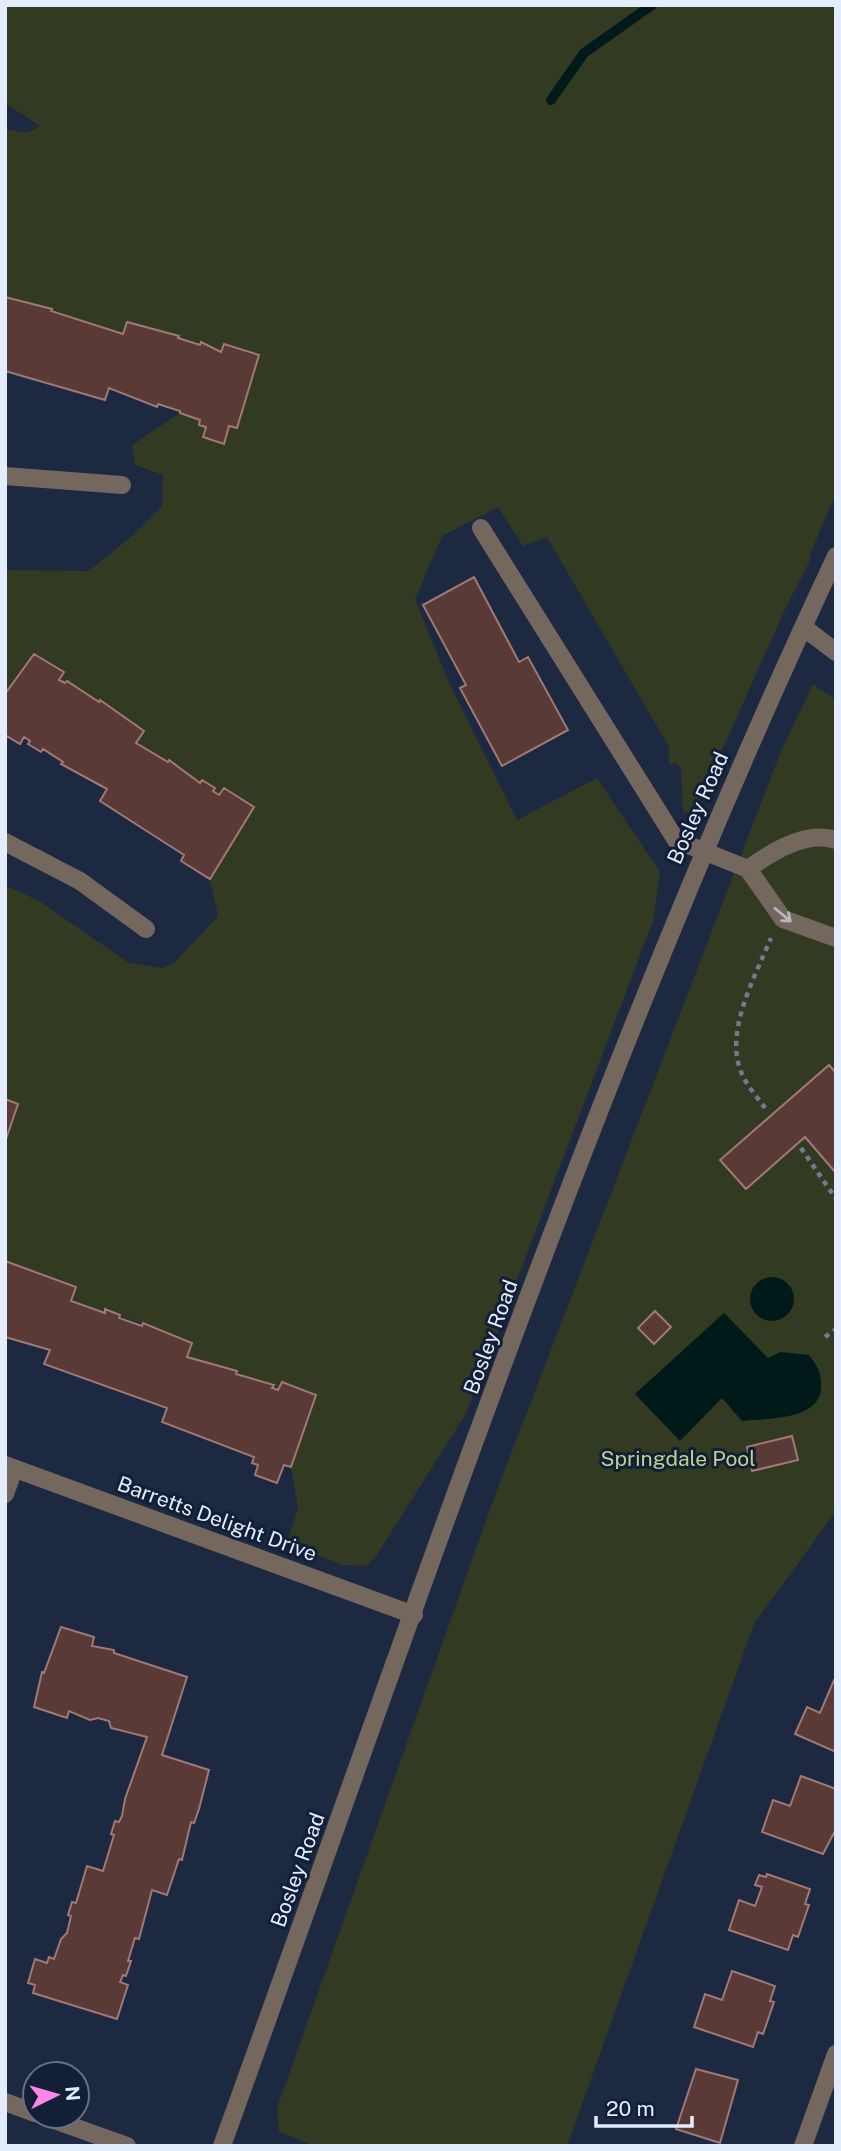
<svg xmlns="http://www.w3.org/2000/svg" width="841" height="2151" font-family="'Public Sans',sans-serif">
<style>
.green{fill:#333a22}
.water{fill:#001919}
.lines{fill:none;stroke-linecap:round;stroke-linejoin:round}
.stream{stroke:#001919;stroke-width:10}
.building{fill:#5a3a36;stroke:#9f7975;stroke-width:2}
.path{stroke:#707b8f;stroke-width:4.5;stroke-dasharray:5 5;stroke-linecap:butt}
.minor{stroke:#74675e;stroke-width:18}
.oneway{stroke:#b7b7bd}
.labels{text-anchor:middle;stroke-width:6;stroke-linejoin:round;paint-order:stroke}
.street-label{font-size:21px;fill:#e4edfd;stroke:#131f36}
.park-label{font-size:21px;fill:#bed28f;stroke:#131f36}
</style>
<rect width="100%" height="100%" fill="#1c2940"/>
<path class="green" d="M5 5H836V494L811 552 809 563 787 605 694 813 683 812 681 770 677 763 669 764V747L547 537 523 546 498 507 442 536 415 599 450 685 517 820 597 778 660 872 653 921 467 1412 375 1558 366 1566 343 1565 287 1544 298 1508 291 1467 316 1395 282 1383 278 1390 272 1388 273 1385 236 1374V1371L187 1357 157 1328 71 1301 75 1286 5 1261V1142L18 1104 5 1099V885L39 901 129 963 163 968 175 962 218 916 210 879 254 807 224 789 219 795 213 791 215 788 202 780 200 783 170 760 168 762 136 743 144 730 100 700 99 702 67 681 65 683 59 680 63 672 34 654 5 694V570L88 571 130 538 162 506 163 475 135 465 132 445 180 413 200 420 199 425 206 427 203 438 224 444 229 426 237 428 259 355 224 344 221 352 215 350V347L178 338V335L164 331 123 334 51 311V309L5 297V129L28 133 40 126 5 103Z
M813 684 836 700V1511L754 1624 567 2146H315L279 2132 277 2108 494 1498 781 751Z"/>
<path class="water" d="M750 1299a22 22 0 1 1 44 0a22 22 0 1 1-44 0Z
M724 1313 768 1358 780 1352 809 1355C818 1366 822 1375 821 1389 818 1421 766 1418 742 1421L722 1398 680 1441 635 1394Z"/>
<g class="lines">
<path class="stream" d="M551 100 584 53 652 5"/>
</g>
<path class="building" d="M5 297 52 309 51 311 123 334 127 322 179 336 178 338 200 345 201 342 221 352 224 344 259 355 237 428 229 426 224 444 203 437 206 427 199 425 200 420 180 413V411L158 404 157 407 109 388 105 400 5 371Z
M474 577 519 662 528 657 568 730 502 766 460 688 466 685 423 605Z
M34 654 64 672 59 680 65 683 67 681 99 702 100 700 144 731 136 743 168 762 169 760 200 783 202 780 215 788 213 791 219 795 224 788 254 807 210 879 181 861 184 855 100 801 107 789 61 764 63 762 43 749 41 752 28 744 30 741 24 737 20 744 5 735V694Z
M829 1065 836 1073V1173L805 1137 746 1189 720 1160Z
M5 1099 18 1104 5 1142Z
M5 1261 76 1287 71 1301 105 1313V1309L120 1315 119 1318 142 1326 143 1323 192 1343 187 1357 237 1371 236 1374 274 1385 272 1388 278 1390 282 1382 316 1395 291 1467 284 1465 277 1483 255 1475 258 1465 252 1463 254 1457 162 1422 167 1408 44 1364 50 1350 5 1337Z
M655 1311 671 1327 654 1344 638 1328Z
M792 1436 798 1460 752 1471 747 1447Z
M61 1627 94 1637 92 1646 114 1650V1653L187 1677 162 1755 209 1770 199 1809 194 1823 191 1822 182 1860 179 1859 167 1895 152 1890 139 1939 135 1938 128 1961H131L126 1976 123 1975 120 1982 128 1985 117 2019 33 1993 35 1985 28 1983 35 1959 47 1963 49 1957 54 1959 61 1939 67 1933 71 1916 68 1915 72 1902 76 1903 87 1866 103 1871 114 1835 111 1834 115 1821 119 1822 122 1816 125 1799 147 1737 111 1728 109 1721 98 1718 90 1720 69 1711 67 1718 34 1707 42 1672 44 1673Z
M834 1680 836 1681V1752L795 1734 807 1707 820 1713Z
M801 1776 836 1789V1829L823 1854 762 1832 773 1800 790 1806Z
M767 1874 810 1889 805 1904 809 1905 798 1937 793 1935 788 1950 729 1930 739 1900 755 1906 762 1887 755 1885 759 1875 766 1877Z
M732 1971 775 1986 770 2001 774 2002 763 2034 758 2032 753 2047 694 2027 705 1994 722 2000Z
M696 2069 738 2080 720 2143 676 2129Z"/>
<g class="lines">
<path class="path" d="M765 1108C758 1098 748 1087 743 1076 722 1035 755 977 771 938
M801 1148 836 1199
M825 1337 836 1329"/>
<path class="minor" d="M5 476 122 485
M481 528 676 840 748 869 783 919 836 938
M803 627 836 652
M5 842 80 881 146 929
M748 869C771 852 807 830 836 840
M5 1465 414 1615
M5 1494 14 1469
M5 2102 35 2113
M43 2116 127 2146
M222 2146C415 1612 594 1071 836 556
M803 2146 836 2054"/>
</g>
<defs><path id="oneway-shaft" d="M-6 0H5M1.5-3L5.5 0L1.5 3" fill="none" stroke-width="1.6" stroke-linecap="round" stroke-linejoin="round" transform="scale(1.75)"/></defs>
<use class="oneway" href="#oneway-shaft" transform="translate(783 915) rotate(40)"/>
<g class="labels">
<g class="street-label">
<text transform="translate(698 808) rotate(-66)" y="7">Bosley Road</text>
<text transform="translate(491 1337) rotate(-70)" y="7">Bosley Road</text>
<text transform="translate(217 1519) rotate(20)" y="7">Barretts Delight Drive</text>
<text transform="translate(298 1870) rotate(-70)" y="7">Bosley Road</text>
</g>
<g class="park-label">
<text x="678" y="1466">Springdale Pool</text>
</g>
</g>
<rect width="841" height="2151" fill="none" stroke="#e4edfd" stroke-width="14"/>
<g transform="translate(56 2095) rotate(85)"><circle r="33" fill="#131f36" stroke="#677186" stroke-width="2"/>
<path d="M0-5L12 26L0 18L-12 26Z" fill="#fa87e7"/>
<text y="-10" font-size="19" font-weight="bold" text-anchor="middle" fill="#e4edfd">N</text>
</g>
<path d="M596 2116v10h96v-10" fill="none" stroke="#e4edfd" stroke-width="3.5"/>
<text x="606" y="2116" font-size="21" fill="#e4edfd" stroke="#131f36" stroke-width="5" paint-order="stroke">20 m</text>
</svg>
